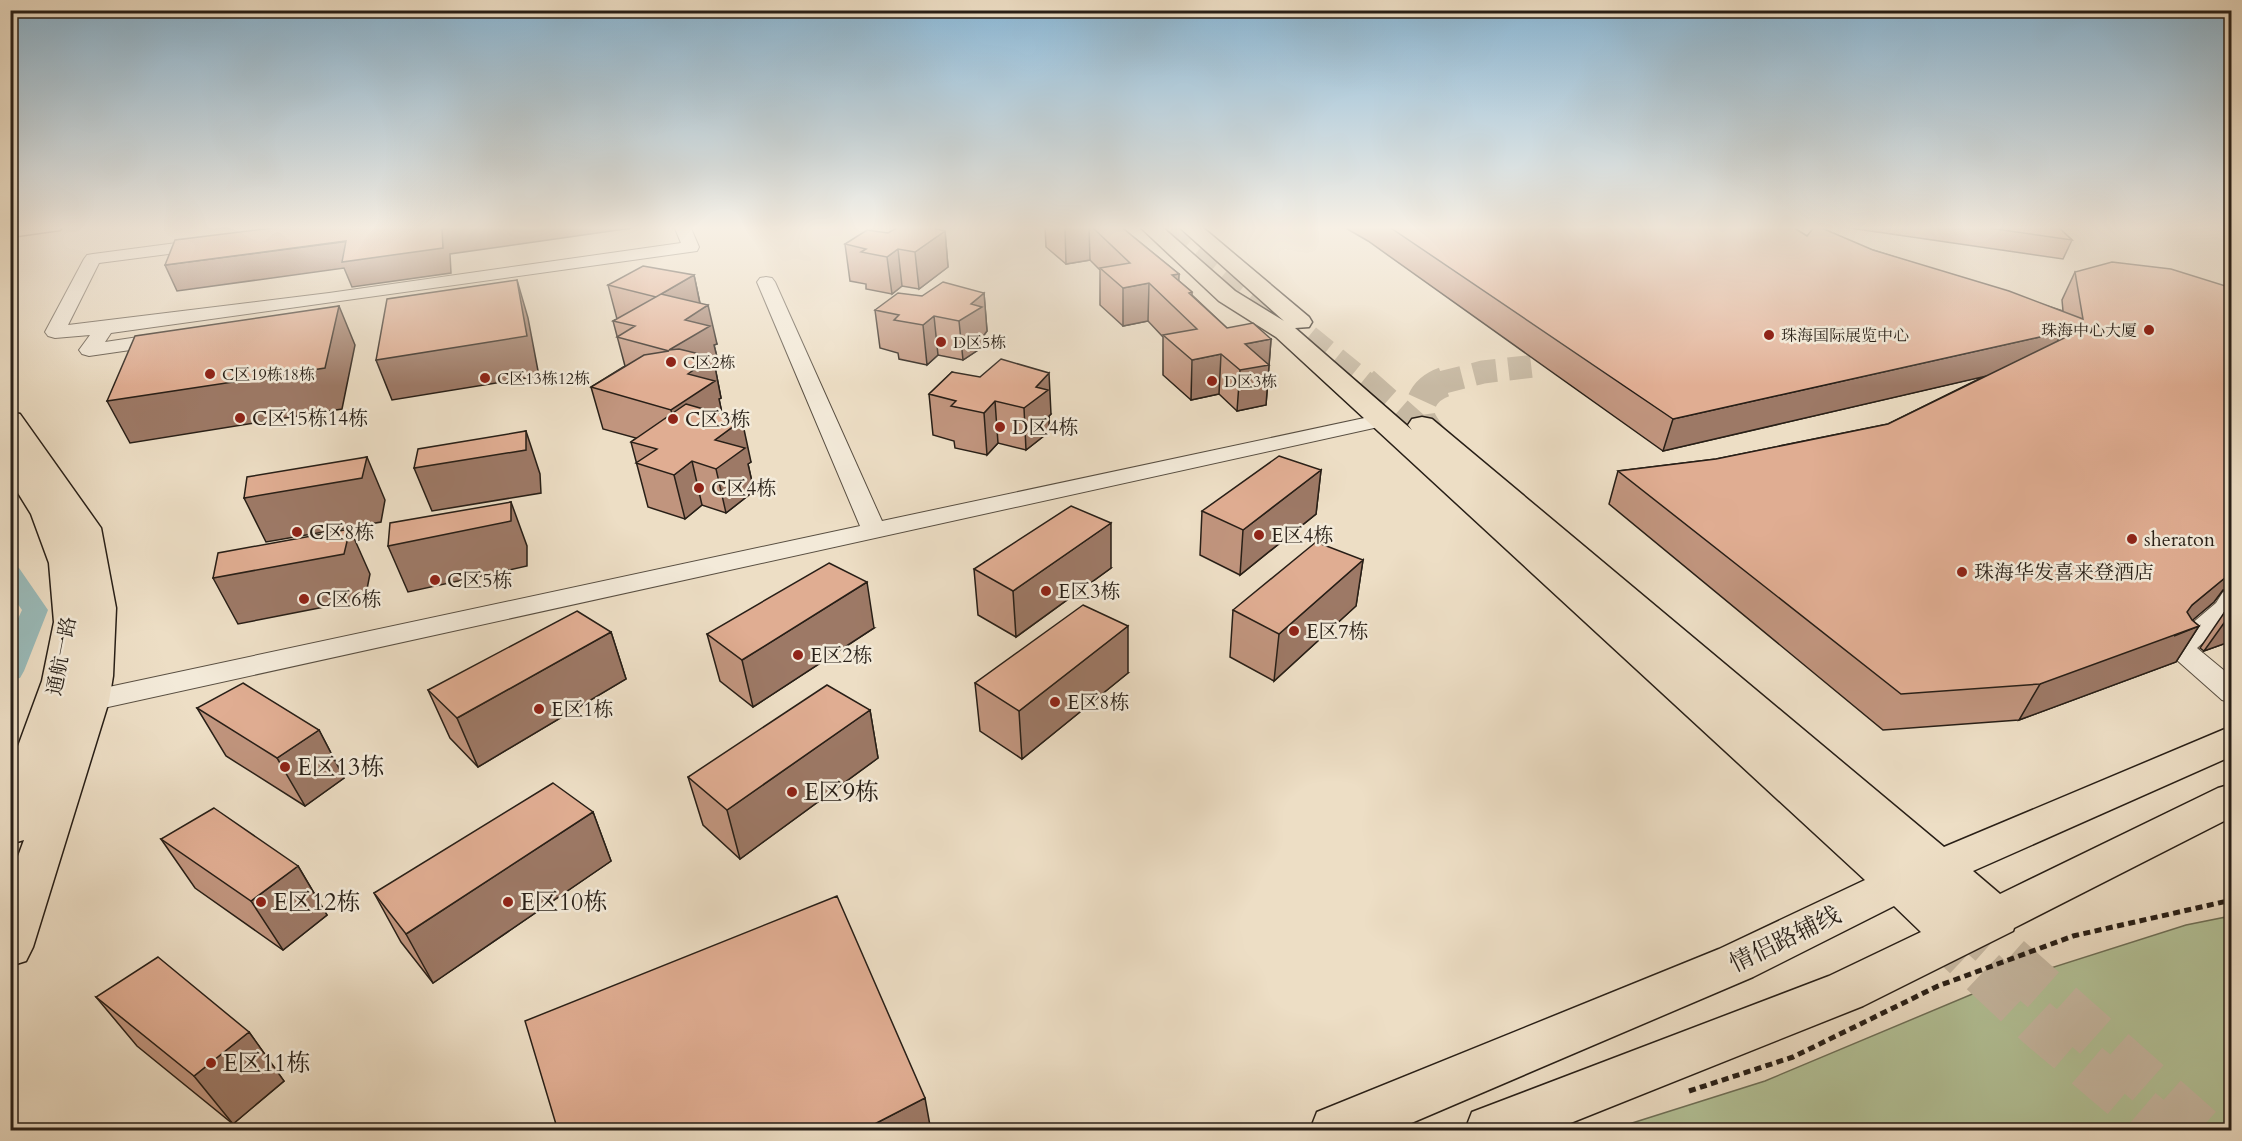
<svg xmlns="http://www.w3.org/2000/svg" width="2242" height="1141" font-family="Cardo,'Noto Serif SC',serif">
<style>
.green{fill:#b3c298;stroke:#6e7058;stroke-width:1.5}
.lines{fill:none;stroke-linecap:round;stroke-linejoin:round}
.canal{fill:#9abbba;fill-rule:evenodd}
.major-tunnel-far2{stroke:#c6b8a2;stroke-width:23;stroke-dasharray:23 12;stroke-linecap:butt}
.major-tunnel-far1{stroke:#c6b8a2;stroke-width:30;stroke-dasharray:30 15;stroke-linecap:butt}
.major-tunnel{stroke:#c6b8a2;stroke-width:47;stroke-dasharray:47 23;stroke-linecap:butt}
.minor-casing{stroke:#594f42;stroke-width:2}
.major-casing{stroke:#281f17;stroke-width:3}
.highway-casing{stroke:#281f17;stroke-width:3}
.path{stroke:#281f17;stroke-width:5;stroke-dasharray:7 4.5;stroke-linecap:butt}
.minor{fill:#f3ead9;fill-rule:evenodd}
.major{fill:#eddec5;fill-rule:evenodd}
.highway{fill:#eddec5;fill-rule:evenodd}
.wall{fill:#c1957e;stroke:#281f17;stroke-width:1.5}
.shaded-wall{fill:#9d7966;stroke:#281f17;stroke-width:1.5}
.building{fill:#e0ad92;stroke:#281f17;stroke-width:1.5}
.poi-dot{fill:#8f2418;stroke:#f3ead9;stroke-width:2}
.labels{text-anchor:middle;stroke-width:5;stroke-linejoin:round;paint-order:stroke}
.far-poi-label{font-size:16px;fill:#281f17;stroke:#f3ead9;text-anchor:start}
.poi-label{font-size:20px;fill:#281f17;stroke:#f3ead9;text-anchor:start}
.street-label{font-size:20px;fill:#281f17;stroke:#f3ead9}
.near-poi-label{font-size:24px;fill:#281f17;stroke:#f3ead9;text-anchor:start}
.near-street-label{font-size:24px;fill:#281f17;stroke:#f3ead9}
</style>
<rect width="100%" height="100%" fill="#eddec5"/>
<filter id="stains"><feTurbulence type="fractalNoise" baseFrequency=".00333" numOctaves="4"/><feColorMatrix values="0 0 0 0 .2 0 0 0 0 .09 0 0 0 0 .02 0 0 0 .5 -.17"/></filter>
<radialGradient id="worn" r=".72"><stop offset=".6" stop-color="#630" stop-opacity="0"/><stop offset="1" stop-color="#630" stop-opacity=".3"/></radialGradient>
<path class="green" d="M2231 916V1130H1610L1765 1081 1982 990 2186 925Z"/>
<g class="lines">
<path class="canal" d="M10 565 19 568 48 610 24 671 20 678 10 680V636L22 610 10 593Z"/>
<path class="major-tunnel-far2" d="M1173 226 1366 383
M1440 383 1483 372 1543 365"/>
<path class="major-tunnel-far1" d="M1364 382 1442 451
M1435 441C1431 434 1421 423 1420 415 1418 399 1430 387 1444 382"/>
<path class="major-tunnel" d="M1956 912 2201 1130
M1932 924 2038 1024 2163 1130"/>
<defs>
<path id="minor" d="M674 226H690L699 247 697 251 111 333 105 342 165 333 172 335 175 339 172 343 165 345 89 356 82 354 79 350 90 335 55 338 48 336 45 332 84 259 87 255 93 254 207 239 215 244 207 249 99 263 68 325 329 293 681 243Z
M766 277 772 278 775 282 882 521 1383 414 1391 415 1394 420 1391 425 1383 426 90 711 80 708 75 701 80 694 90 691 860 526 757 282 760 278Z
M2232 590V617L2197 648 2232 677V703L2222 700 2170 654 2166 648 2170 642 2216 603 2223 592Z"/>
<path id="major" d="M1139 226H1161L1235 291 1284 321 1178 226H1201L1309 317 1312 322 1309 327 1295 328 1412 430 1408 425 1412 419 1422 417 1432 419 1944 847 2232 726V756L1973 871 2000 894 2218 788 2232 784V817L2014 928 2013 931 1863 1006 1553 1130H1465L1472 1112 1829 976 1921 932 1894 906 1753 977 1395 1130H1310L1317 1112 1719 949 1865 880 1276 337 1219 301Z
M10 412 20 414 101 528 116 608 113 676 109 701 33 947 26 961 10 966V878L24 840 10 844V768L42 681 54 622 49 563 31 514 10 480V447L17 449 10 440Z"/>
<path id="highway" d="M10 226H63L60 230 10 237Z"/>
</defs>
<use href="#minor" class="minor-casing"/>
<use href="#major" class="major-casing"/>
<use href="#highway" class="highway-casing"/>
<path class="path" d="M1689 1091 1793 1057 1938 986 2073 936 2232 900"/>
<use href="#minor" class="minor"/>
<use href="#major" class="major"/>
<use href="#highway" class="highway"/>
</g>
<path class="wall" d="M1045 226H1120L1179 274 1178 280 1192 292V295L1227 328 1271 339 1266 405 1237 411 1219 394 1191 400 1163 375V337L1148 321 1123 326 1100 305V270L1090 260 1066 264 1046 247Z
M1342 226H1791L1807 236 1873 250 2063 311 2062 300 2075 272 2232 588 2223 590 2214 602 2192 620 2199 626 2176 662 2019 720 1883 730 1609 504 1618 471 1716 459 1888 424 1985 376 1663 451 1368 241Z
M1836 226H2057L2072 240 2063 259Z
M945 231 948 267 919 289 902 286 892 294 866 289V284L850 281 845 244 888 233Z
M694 275 700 303 717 344 714 345 719 365 715 367 721 398 719 399 722 414 751 462 748 464 754 491 726 513 702 505 685 519 648 507 631 442 636 438 603 429 591 387 625 366 613 321 617 319 608 285Z
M984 293 987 331 984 335V346L963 360 938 355 927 365 899 359 898 353 880 348 875 310 922 296Z
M952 372 1051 414 1049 416V432L1026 450 998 443 987 455 955 448 954 441 933 435 929 394Z
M1321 470 1316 514 1240 575 1200 555 1202 511Z
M1363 560 1356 606 1274 681 1230 657 1233 610Z
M1111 568 1016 637 978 615 974 569Z
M2232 606V641L2204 651 2200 648 2224 613Z
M874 628 753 707 720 681 707 634Z
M611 632 626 679 478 767 450 738 428 690Z
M1128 673 1022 759 980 731 975 683Z
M197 708 319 730 344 778 305 806 226 756Z
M870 710 878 758 740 859 703 825 688 777Z
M593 812 611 861 433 983 401 942 374 893Z
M161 839 298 866 327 915 283 950 195 888Z
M96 997 249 1032 284 1081 233 1124 137 1046Z"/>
<path class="shaded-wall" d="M466 226H646L450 254 451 273 352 287 344 268 177 291 165 265Z
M1081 226H1089L1090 260 1066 264 1065 229Z
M945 231 948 267 919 289 915 252Z
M898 249 902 286 892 294 887 257Z
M1179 274 1178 311 1172 275Z
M694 275 701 309 708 305 717 344 714 345 719 365 715 367 721 398 719 399 724 422 681 452 671 410 679 391 656 297Z
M517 280 528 318 539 376 392 400 376 360Z
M1149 283 1148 321 1123 326V288Z
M984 293 987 331 984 335V346L963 360 959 321 971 304Z
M339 306 355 345 342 409 130 443 107 401Z
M934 316 938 355 927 365 923 325Z
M2062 332 2047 362 1663 451 1673 419Z
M1271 339 1266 405 1237 411 1240 370 1245 344Z
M1221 354 1219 394 1191 400 1192 360Z
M1049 373 1051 414 1049 416V432L1026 450 1024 408 1036 387Z
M995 401 998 443 987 455 984 413Z
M742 420 751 462 748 464 754 491 726 513 716 469 715 440Z
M526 431 540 474 541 493 432 511 414 468Z
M367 457 385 500 381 522 266 542 244 498Z
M692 461 702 505 685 519 674 475Z
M1321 470 1316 514 1240 575 1243 530Z
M511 502 527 546V566L408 592 388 546Z
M1111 523V568L1016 637 1013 591Z
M350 529 370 574 365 599 238 624 213 578Z
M1363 560 1356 606 1274 681 1279 634Z
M2232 572V588L2223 590 2214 602 2174 636 2199 626 2176 662 2019 720 2040 684 2192 605Z
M867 582 874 628 753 707 742 660Z
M2232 615V641L2204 651 2229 616Z
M1128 626V673L1022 759 1019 711Z
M611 632 626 679 478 767 457 718Z
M870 710 878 758 740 859 727 810Z
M319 730 344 778 305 806 277 758Z
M593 812 611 861 433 983 406 934Z
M298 866 327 915 283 950 251 901Z
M249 1032 284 1081 233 1124 194 1076Z
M925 1098 931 1131H861Z"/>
<path class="building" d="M289 226H466L442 229 443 248 342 262 346 241 165 265 175 240Z
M900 226H925L945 231 915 252 898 249 887 257 861 252 866 249 845 244 867 230 888 233Z
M1062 226H1081L1065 229Z
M1091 226H1120L1179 274 1172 275 1192 292 1189 293 1227 328 1253 323 1271 339 1245 344 1269 365 1240 370 1221 354 1192 360 1163 335 1197 329 1149 283 1123 288 1100 268 1130 263Z
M1388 226H1791L1807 236 1815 226H1817L1873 250 2009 291 2083 319 2075 272 2112 262 2171 269 2232 288V572L2192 605 2187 612 2192 620 2199 626 2040 684 1901 694 1618 471 1716 459 1888 424 2064 338 2062 332 1673 419Z
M1975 226H2057L2072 240Z
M643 266 694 275 656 297 608 285Z
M517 280 527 336 376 360 387 299Z
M943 282 984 293 971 304 982 307 959 321 934 316 923 325 894 320 899 315 875 310 898 293 922 296Z
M661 294 708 305 685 320 710 326 669 350 679 349 712 357 688 374 715 381 671 410 591 387 644 355 669 351 617 337 635 326 613 321Z
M339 306 325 368 107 401 135 336Z
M1001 359 1049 373 1036 387 1048 390 1024 408 995 401 984 413 951 406 956 401 929 394 952 372 980 377Z
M686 404 742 420 715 440 745 448 716 469 692 461 674 475 636 463 657 449 631 442Z
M526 431V450L414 468 418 449Z
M1279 456 1321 470 1243 530 1202 511Z
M367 457 362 478 244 498 247 477Z
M511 502V521L388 546 390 523Z
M1071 506 1111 523 1013 591 974 569Z
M350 529 344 554 213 578 218 553Z
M1316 542 1363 560 1279 634 1233 610Z
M829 563 867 582 742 660 707 634Z
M1083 605 1128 626 1019 711 975 683Z
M2232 606V615L2229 616 2224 613Z
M577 611 611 632 457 718 428 690Z
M243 683 319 730 277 758 197 708Z
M827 685 870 710 727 810 688 777Z
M553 783 593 812 406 934 374 893Z
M214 808 298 866 251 901 161 839Z
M837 896 925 1098 861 1131H558L525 1021Z
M158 957 249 1032 194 1076 96 997Z"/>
<linearGradient id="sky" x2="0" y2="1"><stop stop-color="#89b7d6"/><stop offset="0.59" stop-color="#f7f0e5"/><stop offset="1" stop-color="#f7f0e5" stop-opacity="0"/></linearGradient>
<rect width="2242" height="386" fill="url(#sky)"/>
<g class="poi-dot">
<circle cx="2149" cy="330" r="6"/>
<circle cx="1769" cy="335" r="6"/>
<circle cx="941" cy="342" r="6"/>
<circle cx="671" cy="362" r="6"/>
<circle cx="210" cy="374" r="6"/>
<circle cx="485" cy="378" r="6"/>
<circle cx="1212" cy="381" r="6"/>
<circle cx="240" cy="418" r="6"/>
<circle cx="673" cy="419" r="6"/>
<circle cx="1000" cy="427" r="6"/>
<circle cx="699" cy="488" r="6"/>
<circle cx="297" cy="532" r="6"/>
<circle cx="1259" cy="535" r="6"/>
<circle cx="2132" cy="539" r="6"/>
<circle cx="1962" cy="572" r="6"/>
<circle cx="435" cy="580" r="6"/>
<circle cx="1046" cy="591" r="6"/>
<circle cx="304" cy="599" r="6"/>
<circle cx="1294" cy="631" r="6"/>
<circle cx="798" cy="655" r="6"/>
<circle cx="1055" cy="702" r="6"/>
<circle cx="539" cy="709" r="6"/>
<circle cx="285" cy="767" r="6"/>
<circle cx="792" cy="792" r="6"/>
<circle cx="261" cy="902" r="6"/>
<circle cx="508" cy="902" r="6"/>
<circle cx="211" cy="1063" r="6"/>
</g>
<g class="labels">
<g class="far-poi-label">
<text x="2137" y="336" text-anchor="end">珠海中心大厦</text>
<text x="1781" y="341">珠海国际展览中心</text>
<text x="953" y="348">D区5栋</text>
<text x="683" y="368">C区2栋</text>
<text x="222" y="380">C区19栋18栋</text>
<text x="497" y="384">C区13栋12栋</text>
<text x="1224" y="387">D区3栋</text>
</g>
<g class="poi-label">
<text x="252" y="425">C区15栋14栋</text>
<text x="685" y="426">C区3栋</text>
<text x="1012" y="434">D区4栋</text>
<text x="711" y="495">C区4栋</text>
<text x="309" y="539">C区8栋</text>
<text x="1271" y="542">E区4栋</text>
<text x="2144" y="546">sheraton</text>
<text x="1974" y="579">珠海华发喜来登酒店</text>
<text x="447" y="587">C区5栋</text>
<text x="1058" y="598">E区3栋</text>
<text x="316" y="606">C区6栋</text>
<text x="1306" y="638">E区7栋</text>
<text x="810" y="662">E区2栋</text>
<text x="1067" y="709">E区8栋</text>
<text x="551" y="716">E区1栋</text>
</g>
<g class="street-label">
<text transform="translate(61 656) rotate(-79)" y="7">通航一路</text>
</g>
<g class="near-poi-label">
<text x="297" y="775">E区13栋</text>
<text x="804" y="800">E区9栋</text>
<text x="273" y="910">E区12栋</text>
<text x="520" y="910">E区10栋</text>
<text x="223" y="1071">E区11栋</text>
</g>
<g class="near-street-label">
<text transform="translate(1785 939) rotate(-26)" y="8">情侣路辅线</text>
</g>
</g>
<rect width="2242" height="1141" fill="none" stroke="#eddec5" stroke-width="36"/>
<rect x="12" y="12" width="2218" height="1117" fill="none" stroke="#281f17" stroke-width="3"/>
<rect x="18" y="18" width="2206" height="1105" fill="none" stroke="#281f17" stroke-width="1.5"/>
<rect width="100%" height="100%" filter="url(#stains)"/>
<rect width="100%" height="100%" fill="url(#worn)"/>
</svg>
